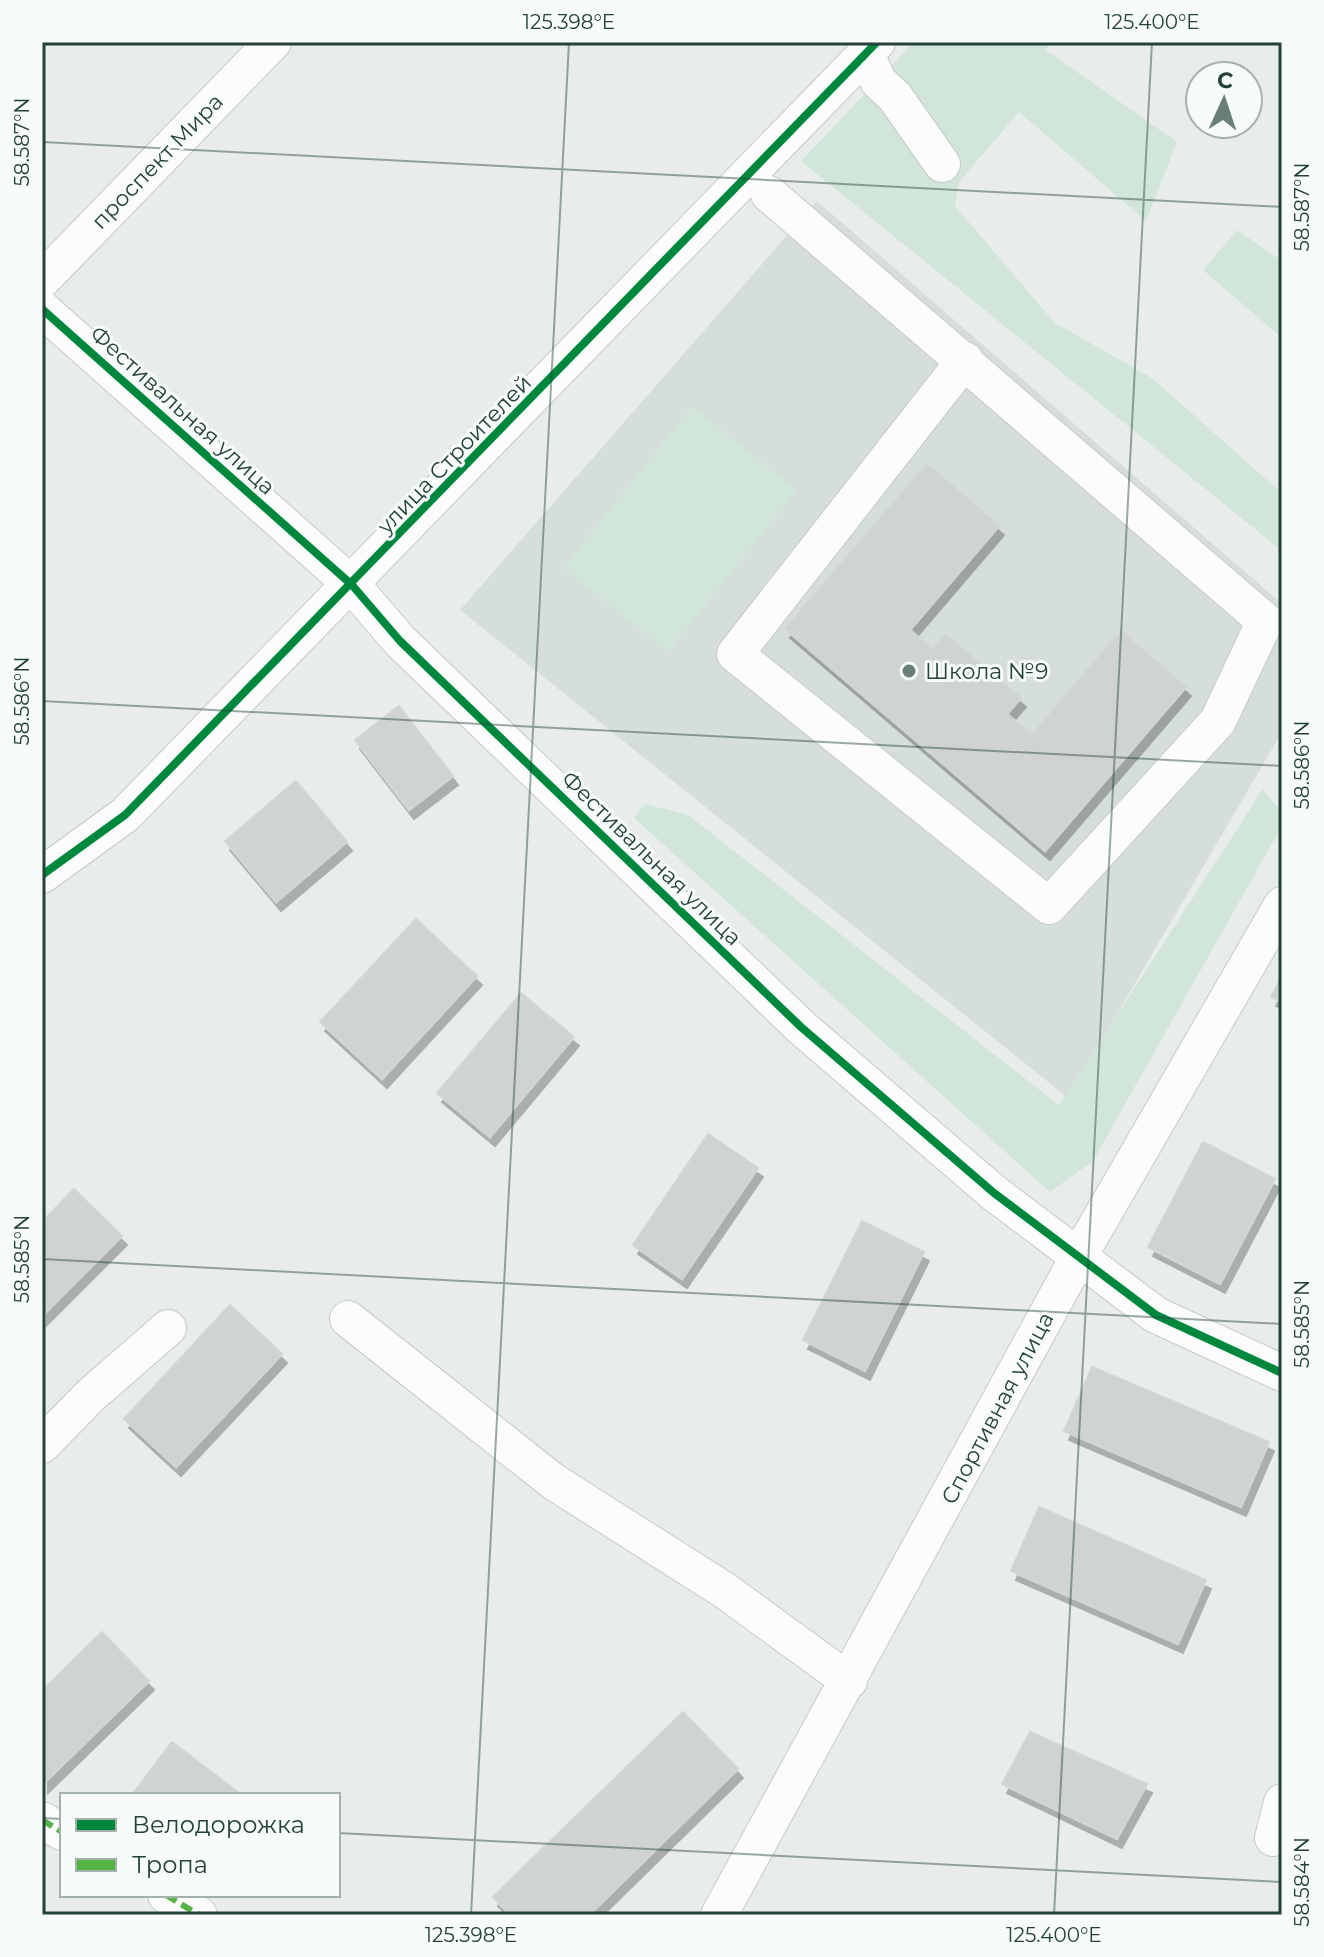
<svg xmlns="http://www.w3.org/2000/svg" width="1324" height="1957" font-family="Montserrat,sans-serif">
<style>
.built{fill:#d6dedb}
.green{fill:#d1e6d8}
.building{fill:#cfd4d2;stroke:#d1d6d4;stroke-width:2;filter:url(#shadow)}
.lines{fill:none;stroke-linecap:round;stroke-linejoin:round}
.minor-casing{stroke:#c5cac8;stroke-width:38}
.minor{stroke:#fcfcfc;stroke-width:36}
.quiet{stroke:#55b346;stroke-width:6;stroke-dasharray:12 6;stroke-linecap:butt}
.cycleway-casing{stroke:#f7fbf9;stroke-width:13}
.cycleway{stroke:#00873e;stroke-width:8}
.ticks{fill:none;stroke:#24423a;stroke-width:2;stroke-opacity:0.45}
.poi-dot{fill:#697e78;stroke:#f7fbf9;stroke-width:3}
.labels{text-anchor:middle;stroke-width:6;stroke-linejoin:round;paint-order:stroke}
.street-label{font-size:22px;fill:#24423a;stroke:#f7fbf9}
.poi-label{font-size:22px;fill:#24423a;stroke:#f7fbf9;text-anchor:start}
.neatline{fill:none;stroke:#24423a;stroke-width:3}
.ticks-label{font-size:20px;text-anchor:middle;fill:#24423a}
</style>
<defs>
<filter id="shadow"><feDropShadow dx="5" dy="9" stdDeviation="0" flood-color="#0004"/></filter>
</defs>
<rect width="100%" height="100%" fill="#e8edeb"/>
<path class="built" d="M817 201 1282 604V732L1068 1098 460 610Z"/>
<path class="green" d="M914 42H1052L1046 50 1177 142 1146 221 1019 112 959 182 955 206 1055 323 1152 378 1277 489 1282 485V551L801 161Z
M1237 230 1282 261V338L1203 270Z
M692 406 797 490 668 652 563 568Z
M1263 789 1282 813V826L1093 1161 1050 1192 634 818 645 804 688 815 1059 1105Z"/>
<path class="building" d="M927 464 999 526 910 630 933 650 946 635 1021 698 1007 714 1032 735 1121 631 1186 687 1045 851 785 629Z
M399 706 453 776 409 810 355 740Z
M296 781 347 842 276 902 225 841Z
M416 919 477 976 382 1079 320 1022Z
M1282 976V1002L1271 997Z
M521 993 574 1037 490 1137 437 1093Z
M708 1134 758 1168 682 1279 633 1245Z
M1203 1142 1275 1179 1220 1284 1148 1247Z
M74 1189 122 1236 42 1316V1222Z
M862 1221 924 1252 865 1371 803 1340Z
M230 1305 282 1354 176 1467 124 1419Z
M1092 1367 1269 1442 1241 1507 1064 1431Z
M1039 1507 1206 1580 1178 1644 1011 1571Z
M102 1632 149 1681 43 1784 42 1691Z
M683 1712 738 1769 589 1915H510L493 1897Z
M1030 1732 1147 1784 1117 1839 1002 1784Z
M172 1742 242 1795H132Z"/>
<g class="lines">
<defs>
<path id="minor" d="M866 54 878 81 895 97 942 164
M769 194 1265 621 1218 721 1049 906 735 654 965 360
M42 280 273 42
M42 309 352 585 400 641 801 1027 994 1193 1156 1315 1282 1373
M42 875 125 815 877 42
M348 1319 554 1482 724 1590 849 1681
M42 1445 91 1395 168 1328
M42 1820 62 1832
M1273 1838 1282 1802
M166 1895 199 1915
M719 1915 1079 1256 1282 905"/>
</defs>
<use href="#minor" class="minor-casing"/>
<use href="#minor" class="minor"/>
<path class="quiet" d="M42 1820 62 1832
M166 1895 199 1915"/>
<defs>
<path id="cycleway" d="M42 309 352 585 400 641 801 1027 994 1193 1156 1315 1282 1373
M42 875 125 815 877 42"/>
</defs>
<use href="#cycleway" class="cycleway-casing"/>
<use href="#cycleway" class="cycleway"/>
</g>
<path class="ticks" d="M42 142 1282 207M42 701 1282 766M42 1259 1282 1324M42 1818 62 1819M338 1833 1282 1882M471 1915 569 42M1054 1915 1152 42"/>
<circle class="poi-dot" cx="909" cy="671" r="8"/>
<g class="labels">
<g class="street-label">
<text transform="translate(157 161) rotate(-46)" y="8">проспект Мира</text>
<text transform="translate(183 410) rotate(42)" y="8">Фестивальная улица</text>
<text transform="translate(454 454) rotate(-46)" y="8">улица Строителей</text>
<text transform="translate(652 858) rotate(44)" y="8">Фестивальная улица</text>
<text transform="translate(997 1408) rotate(-62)" y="8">Спортивная улица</text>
</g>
<g class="poi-label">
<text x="925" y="679">Школа №9</text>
</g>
</g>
<rect width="1324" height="1957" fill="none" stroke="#f7fbf9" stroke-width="88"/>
<rect x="60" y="1793" width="280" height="104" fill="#f7fbf9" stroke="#a3b1ad" stroke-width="2"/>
<rect x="76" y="1819" width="40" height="12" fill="#00873e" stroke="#a3b1ad" stroke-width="2"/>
<text x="132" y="1833" font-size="24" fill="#24423a">Велодорожка</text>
<rect x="76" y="1859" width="40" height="12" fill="#55b346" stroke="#a3b1ad" stroke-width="2"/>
<text x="132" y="1873" font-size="24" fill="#24423a">Тропа</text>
<g transform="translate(1224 100) rotate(3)"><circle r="38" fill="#f7fbf9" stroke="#a3b1ad" stroke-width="2"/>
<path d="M0-6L14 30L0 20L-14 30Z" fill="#697e78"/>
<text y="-12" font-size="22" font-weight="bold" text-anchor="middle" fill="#24423a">С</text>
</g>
<rect x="44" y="44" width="1236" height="1869" class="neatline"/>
<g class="ticks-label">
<text x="569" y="29">125.398°E</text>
<text x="1152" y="29">125.400°E</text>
<text transform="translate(22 142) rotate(-90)" y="7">58.587°N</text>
<text transform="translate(1302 207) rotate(-90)" y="7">58.587°N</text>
<text transform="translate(22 701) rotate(-90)" y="7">58.586°N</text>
<text transform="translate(1302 765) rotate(-90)" y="7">58.586°N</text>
<text transform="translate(22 1259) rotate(-90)" y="7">58.585°N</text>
<text transform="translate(1302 1324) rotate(-90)" y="7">58.585°N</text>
<text transform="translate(1302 1882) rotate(-90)" y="7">58.584°N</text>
<text x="471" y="1942">125.398°E</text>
<text x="1054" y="1942">125.400°E</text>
</g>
</svg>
